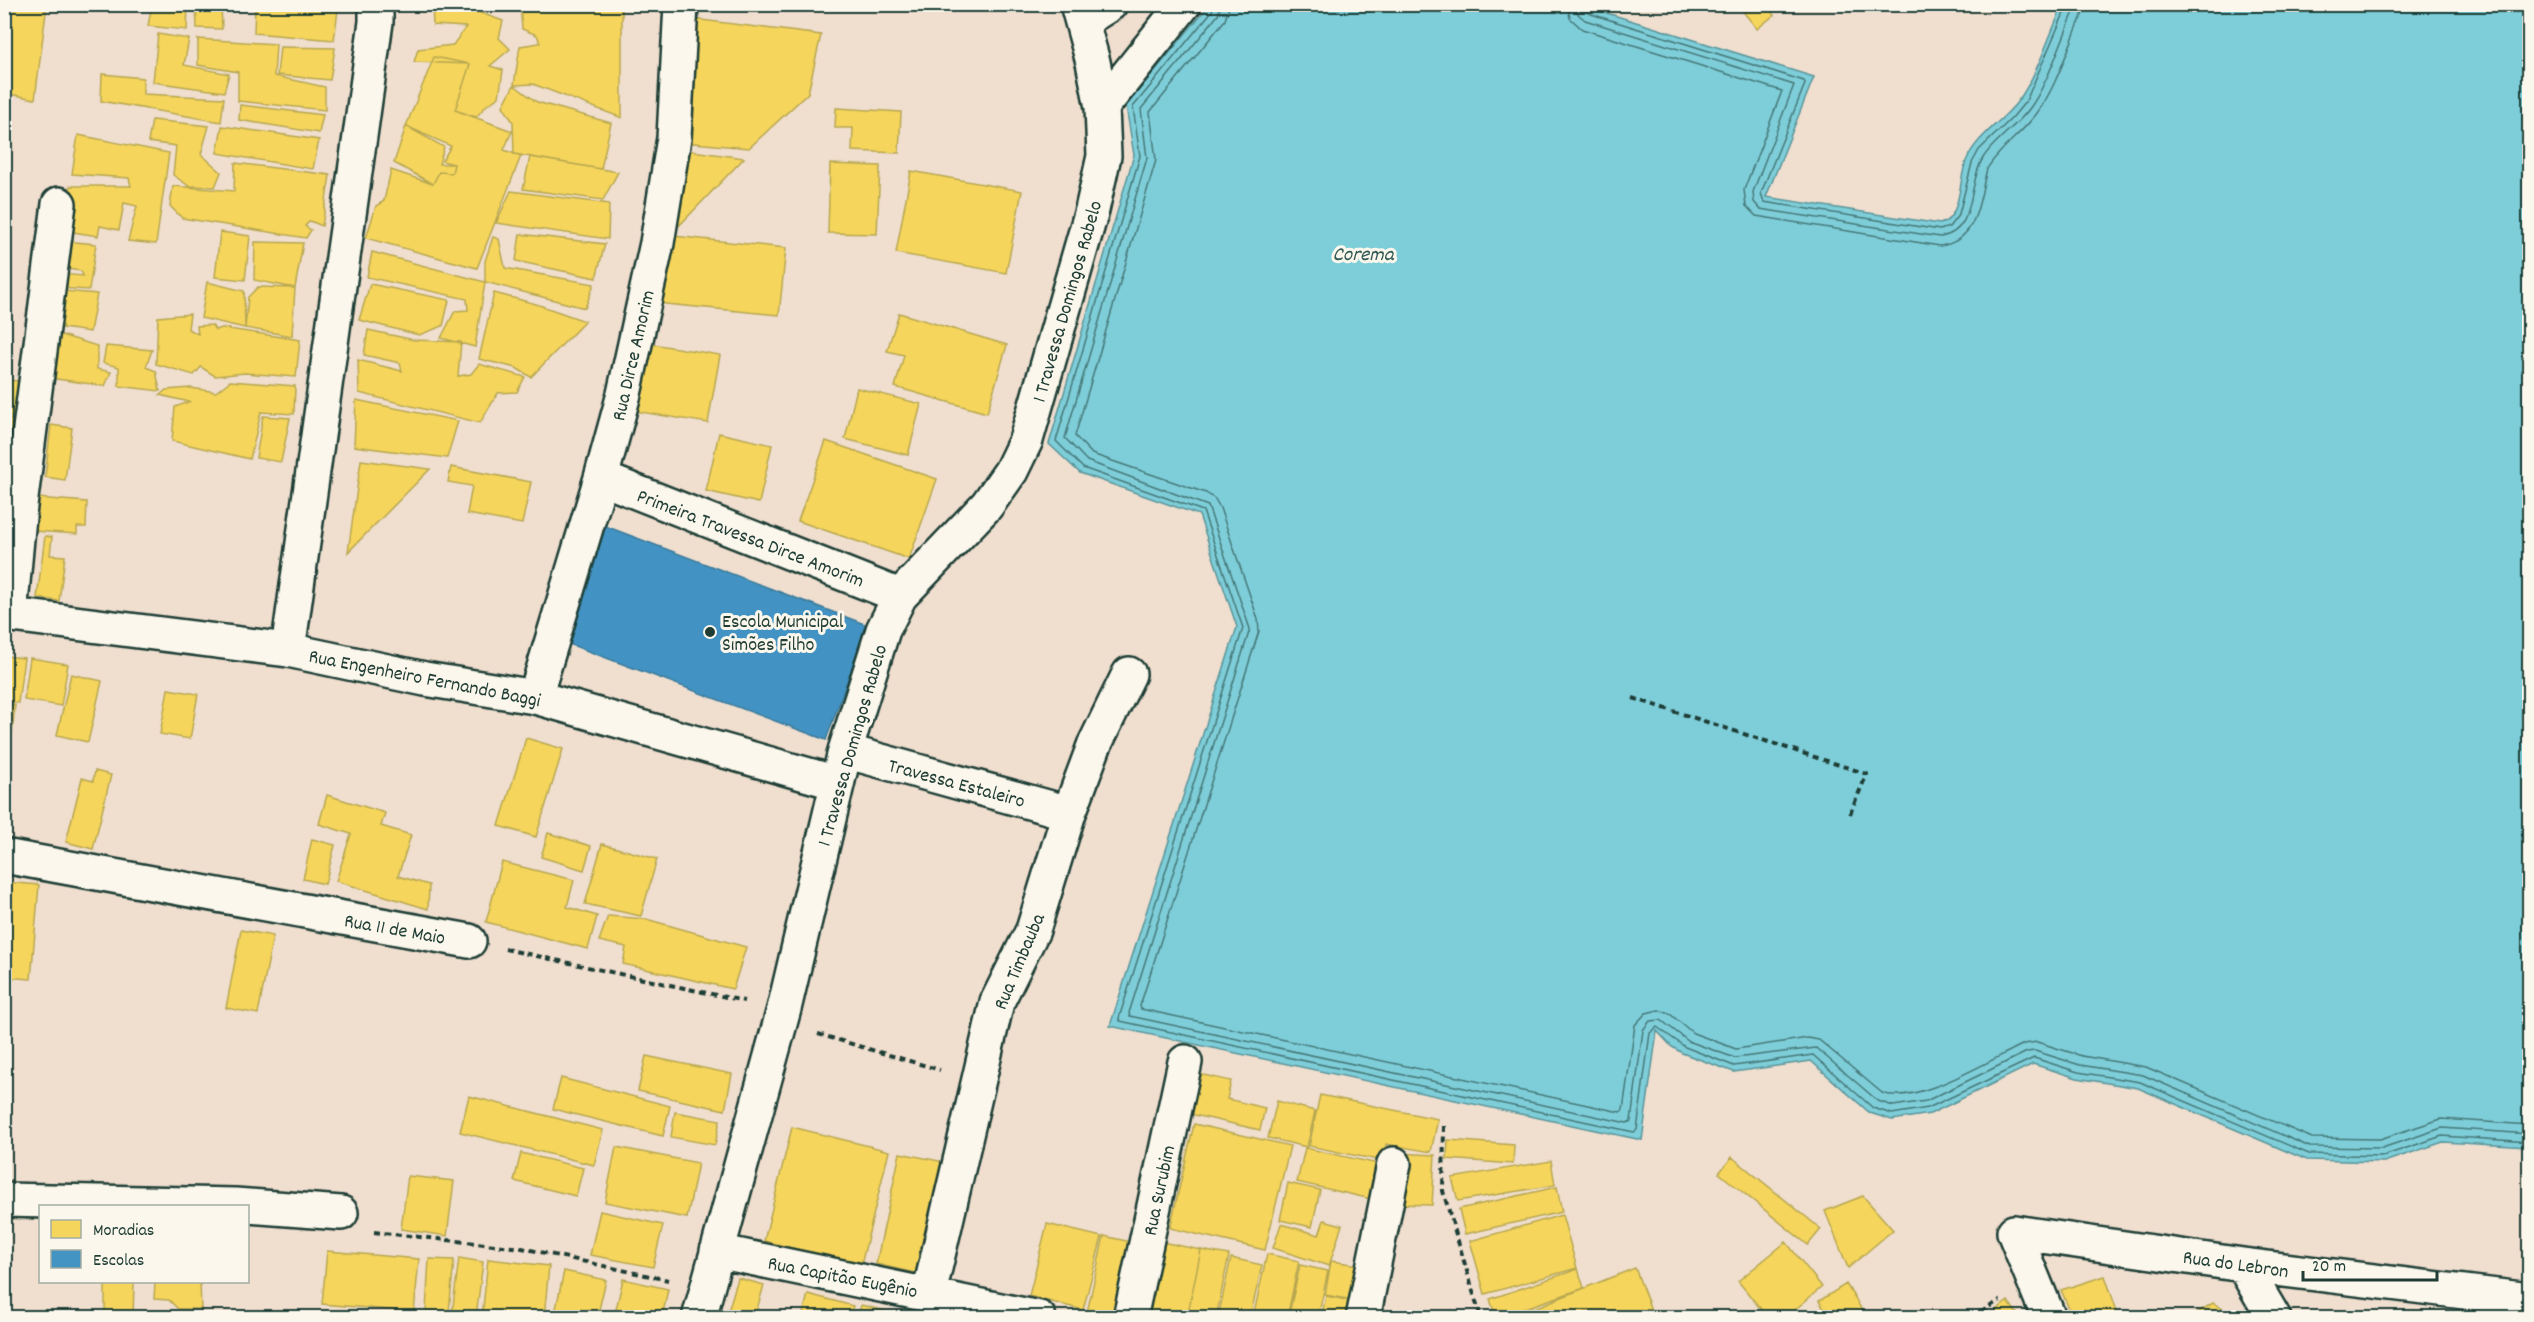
<svg xmlns="http://www.w3.org/2000/svg" width="2534" height="1322" font-family="Dekko,sans-serif">
<style>
.water{fill:#7eceda;stroke:#589498;stroke-width:1.5}
.homes{fill:#f6d55c;stroke:#b6a750;stroke-width:1.5}
.schools{fill:#4393c3;stroke:#387998;stroke-width:1.5}
.lines{fill:none;stroke-linecap:round;stroke-linejoin:round}
.shore{stroke:#457776;stroke-width:1.5}
.minor-casing{stroke:#1f3d34;stroke-width:38}
.path{stroke:#1f3d34;stroke-width:4;stroke-dasharray:6 4.5;stroke-linecap:butt}
.minor{stroke:#fbf7ec;stroke-width:33}
.poi-dot{fill:#1f3d34;stroke:#fbf7ec;stroke-width:2}
.labels{text-anchor:middle;stroke-width:6;stroke-linejoin:round;paint-order:stroke}
.street-label{font-size:20px;fill:#1f3d34;stroke:#fbf7ec}
.poi-label{font-size:20px;fill:#1f3d34;stroke:#fbf7ec;text-anchor:start}
.water-label{font-size:21px;font-style:italic;fill:#325a55;stroke:#fbf7ec}
</style>
<rect width="100%" height="100%" fill="#f0decf"/>
<filter id="ink" filterUnits="userSpaceOnUse"><feTurbulence type="fractalNoise" baseFrequency=".0167" numOctaves="2"/><feDisplacementMap in="SourceGraphic" scale="12" xChannelSelector="R" yChannelSelector="G"/><feConvolveMatrix kernelMatrix="1 2 1 2 8 2 1 2 1" color-interpolation-filters="sRGB"/></filter>
<g filter="url(#ink)">
<path class="water" d="M1209 5H1581L1814 77 1766 197 1940 224C1963 218 1958 177 1967 159 1977 136 2003 121 2018 101 2037 76 2050 33 2063 5H2529V1147L2443 1142 2384 1162 2307 1160 2138 1088 2077 1078 2033 1064 1930 1114 1892 1120 1870 1113 1811 1061 1734 1072 1682 1053 1672 1047 1657 1031 1642 1140 1110 1026 1237 627 1199 515 1080 473 1049 444 1134 155 1126 106Z"/>
<path class="homes" d="M4 4H47L35 99 4 93Z
M152 4H188L187 30 148 26Z
M196 4H221L222 29 197 28Z
M432 4 467 8 503 21 499 38 510 49 490 66 503 70 499 97 487 105 476 117 455 110 470 64 414 62 418 49 453 45 466 27 433 25Z
M520 4H622V118L533 84 514 85 520 46 540 43 537 35 522 29Z
M697 4H777L698 8Z
M1737 4H1766L1774 15 1757 29Z
M255 5 338 10 334 40 254 33Z
M693 19 821 35 808 93 749 148 682 142Z
M158 34 189 39 184 65 229 74 224 92 153 82Z
M198 39 276 44 274 76 325 87V110L238 101V72L198 65Z
M280 47 335 48 330 80 277 75Z
M434 57 470 64 455 110 512 131 504 150 521 156 477 268 366 238 376 206 384 201 391 170 433 184 439 172 452 173 454 164 442 161 451 146 406 126Z
M102 74 143 78V94L224 98 221 122 101 101Z
M514 85 537 102 611 123 601 169 514 154 513 122 503 106Z
M4 101 11 102 8 130H4Z
M240 105 323 115 319 133 239 120Z
M836 108 901 112 899 153 852 151 853 128H835Z
M152 120 209 126 201 154 221 172 215 187 189 186 173 175 176 146 148 142Z
M222 126 319 140 313 169 217 153Z
M406 126 444 147 439 164H454L452 173 439 172 433 184 394 163Z
M78 135 169 153 156 244 128 241 137 206 124 203 119 230 100 226 98 236 67 231 70 186H131L129 178 72 174Z
M4 140H11L4 193Z
M677 149 744 158 674 231Z
M530 157 601 169 618 172 603 200 523 189Z
M235 163 330 175 322 226 310 221 305 226 311 230 306 238 182 218 170 206 173 186 234 191Z
M830 164 880 166 877 234 828 233Z
M911 171 1022 191 1006 273 896 253Z
M511 191 609 204 608 239 496 223Z
M220 232 250 236 245 280 215 277Z
M520 234 605 244 596 278 516 261Z
M664 235 786 248 779 315 656 303Z
M493 237 499 239 505 268 594 284 585 308 485 282V261Z
M64 241 96 244 89 290 58 288 60 274 83 276 81 271 61 268Z
M255 242 303 243 295 288 254 280Z
M372 252 485 282 475 347 441 338 455 311 468 310 467 299 367 277Z
M207 282 244 291 245 328 201 318Z
M370 284 449 300 443 326 419 335 359 320Z
M258 287 295 288 292 336 245 328 248 297Z
M63 291 97 294 90 332 56 327Z
M494 293 536 304 585 321 531 377 516 368 479 359Z
M899 313 1007 345 987 413 895 387 904 355 887 351Z
M190 314 188 329 198 334 197 326 212 325 215 330 222 328 300 340 296 377 245 373 215 376 201 367 194 375 156 364 158 317Z
M368 330 414 340 461 342 458 376 471 374 479 364 525 377 517 392 498 393 480 423 359 393 358 360 402 371 400 363 364 355Z
M58 334 97 346V369L111 372 105 386 50 378Z
M646 343 720 355 708 423 634 411Z
M106 346 152 350 146 367 156 371 160 391 119 386V367L103 363Z
M4 380 18 381 16 417 4 416Z
M230 381 295 386 294 414 261 412 250 459 172 441 175 407 189 402 160 395 166 390 191 388 216 392Z
M857 388 921 404 908 455 845 439Z
M356 400 458 421 447 458 354 446Z
M263 416 290 418 281 462 256 458Z
M4 419 17 420 13 458 4 457Z
M51 425 72 428 65 480 45 477Z
M719 433 772 445 759 503 706 491Z
M826 441 937 479 909 559 798 521Z
M361 460 430 469 348 552Z
M451 467 531 482 522 524 467 514 472 486 448 482Z
M36 498 87 502 86 527H77V534L34 531Z
M45 536 52 537 50 555 65 556 59 601 37 598Z
M4 656 24 658 18 703 4 702Z
M30 658 68 664 61 706 24 700Z
M71 674 102 681 88 742 57 735Z
M168 689 198 694 190 739 160 734Z
M4 704 15 705 12 734 4 733Z
M526 738 563 749 536 837 499 826Z
M95 771 111 775 93 849 66 842 82 778 93 781Z
M327 795 385 813 381 826 411 835 398 876 429 885 428 909 336 881 351 834 319 824Z
M548 833 591 846 584 870 541 857Z
M312 839 335 845 325 884 303 879Z
M602 844 657 859 641 916 585 904Z
M502 862 574 880 567 907 597 916 588 949 486 922Z
M4 882 39 885 31 979 4 977Z
M608 916 646 919 746 947 733 989 623 964 626 947 599 941Z
M241 930 273 936 258 1014 226 1008Z
M646 1056 732 1074 725 1110 638 1091Z
M1199 1074 1231 1081 1227 1099 1265 1108 1260 1130 1190 1114Z
M561 1078 670 1106 663 1136 553 1109Z
M1320 1095 1438 1119 1431 1152 1386 1144 1383 1161 1309 1146Z
M469 1096 603 1130 594 1165 460 1132Z
M1277 1101 1315 1111 1307 1147 1268 1138Z
M675 1112 720 1120 715 1145 671 1137Z
M1194 1124 1290 1146 1265 1250 1170 1228Z
M792 1127 889 1151 861 1265 764 1241Z
M1448 1140 1514 1145 1513 1164 1447 1159Z
M616 1147 698 1163 687 1218 605 1202Z
M1305 1148 1388 1166 1380 1201 1297 1182Z
M521 1153 583 1168 576 1196 514 1181Z
M900 1153 944 1162 919 1274 876 1264Z
M1396 1153 1435 1155 1432 1205 1394 1204Z
M1732 1157 1821 1229 1808 1245 1719 1173Z
M1551 1161 1555 1185 1458 1201 1452 1178Z
M408 1176 454 1181 447 1236 401 1229Z
M1288 1183 1320 1190 1312 1227 1280 1220Z
M1557 1187 1562 1212 1465 1234 1459 1209Z
M1863 1196 1893 1230 1848 1268 1825 1211Z
M600 1211 663 1225 653 1267 590 1255Z
M1562 1215 1577 1268 1485 1294 1470 1241Z
M1324 1220 1342 1225 1329 1266 1273 1248 1281 1224 1319 1235Z
M1047 1224 1102 1237 1083 1310 1029 1296Z
M1104 1236 1140 1244 1124 1318 1086 1317Z
M1162 1242 1201 1250 1187 1318H1147Z
M1786 1242 1822 1287 1785 1318H1768L1738 1281Z
M1201 1250 1229 1255 1216 1318H1187Z
M327 1251 419 1259 414 1312 322 1304Z
M1267 1254 1299 1261 1287 1318H1253Z
M459 1258 483 1262 476 1317 452 1314Z
M1231 1258 1262 1265 1250 1318H1218Z
M429 1259 454 1260 449 1312 426 1311Z
M488 1259 549 1266 544 1318H482Z
M1331 1261 1365 1266 1359 1301 1325 1295Z
M1300 1265 1328 1271 1318 1318H1288Z
M1635 1268 1654 1318H1591L1588 1311 1572 1318H1509Z
M1578 1269 1584 1288 1496 1318 1490 1299Z
M564 1271 606 1280 597 1318H554Z
M2105 1276 2119 1317 2073 1318 2061 1290Z
M738 1278 764 1285 755 1316 760 1318H726Z
M623 1279 668 1289 662 1318H614Z
M105 1282H134L133 1318H105Z
M155 1282H200L201 1309H178L169 1300 154 1299Z
M1846 1284 1867 1318H1824L1828 1315 1819 1301Z
M808 1294 853 1306 849 1318H802Z
M1326 1296 1357 1302 1353 1318H1321Z
M2008 1301 2020 1318H1985Z
M2213 1303 2237 1318H2189Z
M861 1305 902 1315 901 1318H858Z
M1369 1309 1408 1317 1367 1318Z
M1410 1313 1435 1314 1434 1318H1409Z
M1470 1314V1318H1437V1315Z"/>
<path class="schools" d="M592 521 867 625 826 740 553 638Z"/>
<g class="lines">
<path class="shore" d="M1214 4 1212 11 1133 107 1140 156 1056 441 1083 468 1203 511 1243 628 1119 1018 1120 1021 1634 1132 1637 1130 1650 1033 1657 1027 1685 1047 1734 1066 1813 1055 1873 1108 1892 1114 1928 1108 2034 1058 2078 1072 2140 1082 2309 1154 2383 1156 2442 1136 2530 1142
M1221 4 1218 15 1141 109 1147 158 1065 438 1087 461 1208 506 1250 629 1129 1013 1130 1016 1627 1123 1631 1121 1643 1030 1650 1021 1661 1020 1688 1041 1735 1058 1816 1048 1878 1101 1893 1106 1926 1101 2027 1052 2035 1051 2080 1065 2143 1075 2310 1147 2382 1148 2442 1128 2530 1134
M1230 4 1225 20 1150 112 1156 160 1075 436 1092 454 1206 493 1215 499 1220 508 1258 619 1259 631 1140 1006 1141 1009 1620 1112 1623 1110 1635 1025 1646 1013 1659 1010 1670 1014 1693 1033 1736 1049 1808 1038 1819 1040 1882 1093C1917 1106 1991 1059 2024 1044L2037 1042 2082 1056 2146 1067 2312 1138 2380 1139 2441 1119 2530 1125
M1567 4 1570 18 1582 29 1782 91 1744 190 1746 206 1756 216 1940 246C1979 241 1979 198 1987 169 1999 148 2023 133 2037 113 2056 88 2069 45 2082 16L2084 4
M1576 4 1578 14 1585 20 1794 85 1753 192 1754 202 1760 209 1940 237C1978 231 1967 183 1983 158 1994 140 2017 126 2030 108 2048 83 2061 41 2074 12L2075 4
M1583 4 1584 10 1588 13 1804 81 1805 84 1761 193 1764 202 1940 230 1949 227 1959 214 1972 163 1979 150 2012 118 2026 101 2068 4"/>
<defs>
<path id="minor" d="M1083 21 1110 4
M1102 107 1184 4
M601 478 900 596
M4 614 288 650 425 679 535 697 837 783
M10 615 20 506 59 204
M288 650 376 22V4
M535 697 601 478 624 394 657 243 674 138 681 4
M845 751 1069 813
M4 856 469 941
M4 1200 235 1205 341 1213
M2014 1232 2243 1265 2530 1300
M2014 1232 2049 1318
M717 1251 1039 1318
M2243 1265 2274 1318
M929 1294 997 1002 1033 930 1069 813 1094 746 1129 674
M699 1318 784 1009 845 751 883 630 900 596 987 505 1011 471 1026 440 1092 210 1104 156 1102 107 1093 62 1077 4
M1130 1318 1185 1062
M1363 1318 1394 1164"/>
</defs>
<use href="#minor" class="minor-casing"/>
<path class="path" d="M1633 698 1867 774 1849 816
M505 949 744 1001
M818 1034 940 1070
M1444 1126 1443 1191 1481 1318
M374 1232 522 1248 668 1280
M1972 1318 2000 1300"/>
<use href="#minor" class="minor"/>
</g>
</g>
<circle class="poi-dot" cx="710" cy="632" r="6"/>
<g class="labels">
<g class="street-label">
<text transform="translate(1066 301) rotate(-74)" y="7">1 Travessa Domingos Rabelo</text>
<text transform="translate(632 355) rotate(-77)" y="7">Rua Dirce Amorim</text>
<text transform="translate(751 537) rotate(21)" y="7">Primeira Travessa Dirce Amorim</text>
<text transform="translate(425 677) rotate(11)" y="7">Rua Engenheiro Fernando Baggi</text>
<text transform="translate(851 745) rotate(-74)" y="7">1 Travessa Domingos Rabelo</text>
<text transform="translate(957 782) rotate(15)" y="7">Travessa Estaleiro</text>
<text transform="translate(395 928) rotate(10)" y="7">Rua 11 de Maio</text>
<text transform="translate(1018 961) rotate(-67)" y="7">Rua Timbauba</text>
<text transform="translate(1158 1190) rotate(-78)" y="7">Rua Surubim</text>
<text transform="translate(2236 1263) rotate(8)" y="7">Rua do Lebron</text>
<text transform="translate(843 1276) rotate(11)" y="7">Rua Capitão Eugênio</text>
</g>
<g class="poi-label">
<text x="722" y="627">Escola Municipal<tspan x="722" dy="23">Simões Filho</tspan></text>
</g>
<g class="water-label">
<text x="1363" y="260">Corema</text>
</g>
</g>
<rect width="2534" height="1322" fill="none" stroke="#fbf7ec" stroke-width="24"/>
<rect x="12" y="12" width="2510" height="1298" fill="none" stroke="#1f3d34" stroke-width="2" filter="url(#ink)"/>
<rect x="39" y="1205" width="210" height="78" fill="#fbf7ec" stroke="#a3ada2" stroke-width="1.5"/>
<rect x="51" y="1220" width="30" height="18" fill="#f6d55c" stroke="#a3ada2" stroke-width="1.5"/>
<text x="93" y="1235" font-size="18" fill="#1f3d34">Moradias</text>
<rect x="51" y="1250" width="30" height="18" fill="#4393c3" stroke="#a3ada2" stroke-width="1.5"/>
<text x="93" y="1265" font-size="18" fill="#1f3d34">Escolas</text>
<path d="M2303 1271v9h134v-9" fill="none" stroke="#1f3d34" stroke-width="3"/>
<text x="2312" y="1271" font-size="18" fill="#1f3d34" stroke="#fbf7ec" stroke-width="4.5" paint-order="stroke">20 m</text>
</svg>
